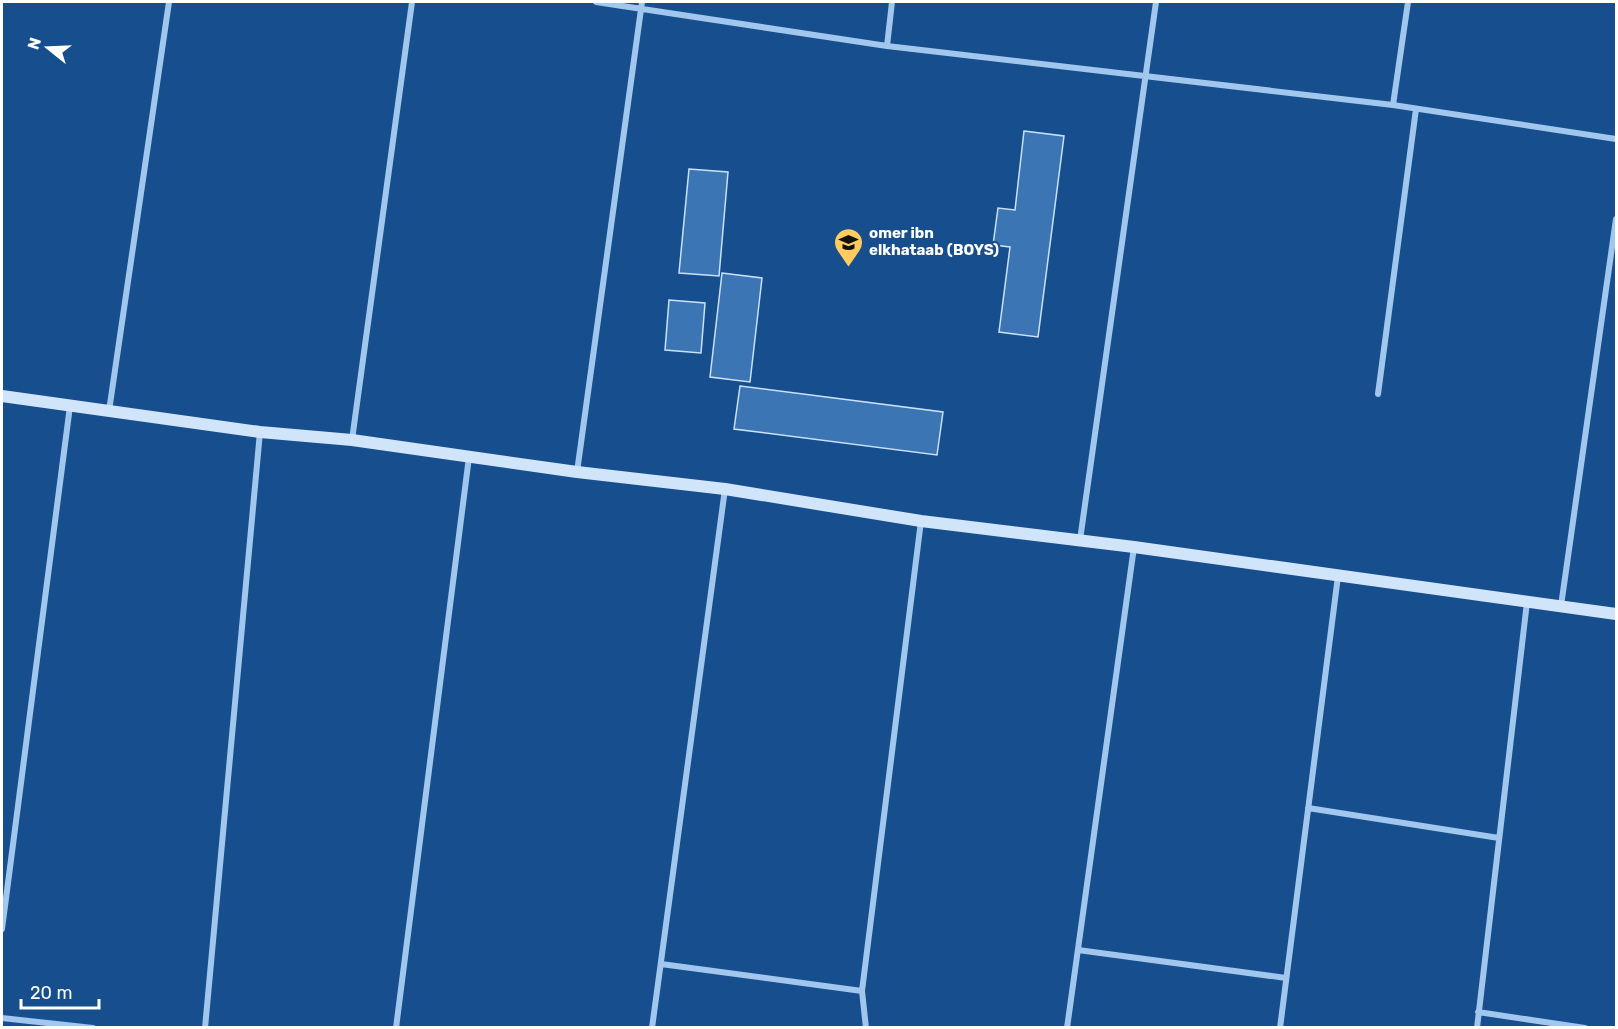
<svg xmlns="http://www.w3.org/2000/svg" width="1618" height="1029" font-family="Rubik,sans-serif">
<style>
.building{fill:#3b75b4;stroke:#c9e1fb;stroke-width:1.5}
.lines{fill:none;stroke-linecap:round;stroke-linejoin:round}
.minor{stroke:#a2c7ef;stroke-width:6}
.secondary{stroke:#d0e4fa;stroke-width:12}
.labels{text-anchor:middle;stroke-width:4.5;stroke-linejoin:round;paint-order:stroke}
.poi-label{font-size:15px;font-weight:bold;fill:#fff;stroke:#174e8d;text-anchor:start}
</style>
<rect width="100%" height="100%" fill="#174e8d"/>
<path class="building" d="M1024 131 1064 136 1038 337 999 332 1010 247 993 245 998 208 1015 210Z
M689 169 728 172 719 276 679 273Z
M722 273 762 278 750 382 710 377Z
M669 300 705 303 701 353 665 350Z
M740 386 943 412 937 455 734 429Z"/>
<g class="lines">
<path class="minor" d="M596 2 887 46 1393 105 1616 139
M887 46 892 2
M1393 105 1408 2
M1378 394 1416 109
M109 411 169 2
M352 440 412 2
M577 472 642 2
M1080 540 1156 2
M1561 606 1616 219
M1308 808 1499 838
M2 929 70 406
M1078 950 1286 978
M661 964 862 991
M1478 1012 1585 1028
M2 1018 93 1028
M205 1028 260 432
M396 1028 469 457
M652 1028 725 489
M866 1028 862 991 921 521
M1067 1028 1134 547
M1280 1028 1338 576
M1477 1028 1527 602"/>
<path class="secondary" d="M2 396 260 432 352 440 577 472 725 489 921 521 1134 547 1616 614"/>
</g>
<defs>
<symbol id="school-pin" viewBox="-11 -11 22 30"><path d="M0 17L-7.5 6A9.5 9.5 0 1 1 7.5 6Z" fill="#ffcc60" stroke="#174e8d"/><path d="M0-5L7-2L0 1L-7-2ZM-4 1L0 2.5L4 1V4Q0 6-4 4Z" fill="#111"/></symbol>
</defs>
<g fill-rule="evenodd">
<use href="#school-pin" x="832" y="226" width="33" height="45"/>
</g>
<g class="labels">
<g class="poi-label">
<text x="869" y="238">omer ibn<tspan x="869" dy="17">elkhataab (BOYS)</tspan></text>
</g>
</g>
<rect width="1618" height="1029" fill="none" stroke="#ffffff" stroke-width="6"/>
<g transform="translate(48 48) rotate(288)" stroke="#174e8d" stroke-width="4.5" paint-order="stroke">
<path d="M0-4.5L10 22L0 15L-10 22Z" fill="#ffffff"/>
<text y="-9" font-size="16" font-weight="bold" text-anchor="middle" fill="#ffffff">N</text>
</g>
<path d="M21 999v9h78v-9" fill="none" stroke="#ffffff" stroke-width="3"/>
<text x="30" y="999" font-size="18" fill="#ffffff" stroke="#174e8d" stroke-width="4.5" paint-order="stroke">20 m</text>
</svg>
